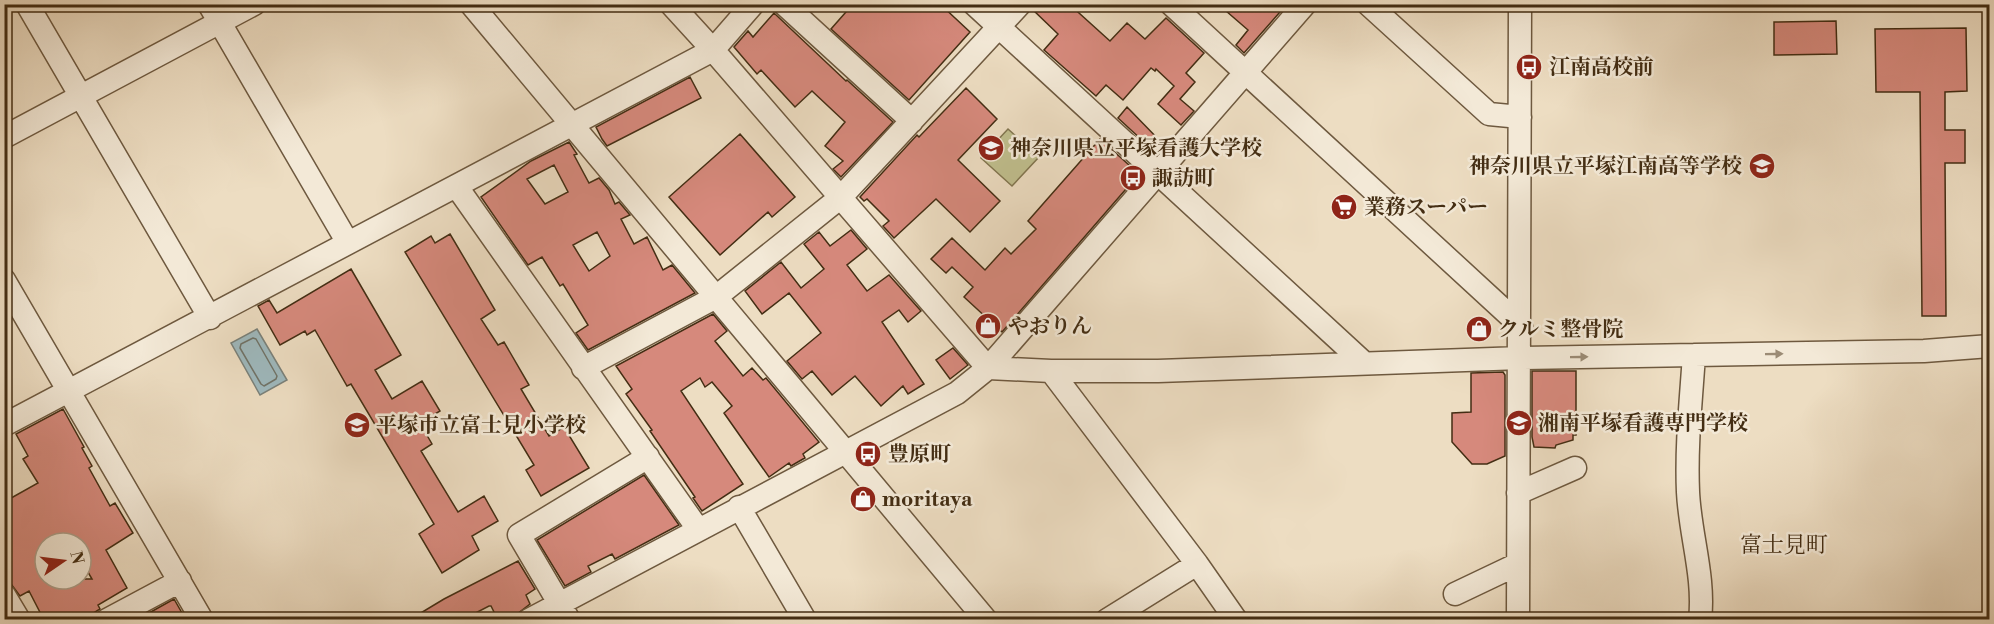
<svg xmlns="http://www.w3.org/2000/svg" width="1994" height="624" font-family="'Libre Bodoni','Noto Serif JP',serif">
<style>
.green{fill:#c0bf8e;stroke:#827650;stroke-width:1.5}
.water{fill:#9eb9be;stroke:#7a817a;stroke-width:1.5}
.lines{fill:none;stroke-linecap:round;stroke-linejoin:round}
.shore{stroke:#707368;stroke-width:1.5}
.building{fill:#d6897c;stroke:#432d13;stroke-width:1.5;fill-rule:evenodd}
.minor-casing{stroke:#6e593f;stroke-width:25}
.minor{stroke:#f3e9d7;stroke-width:22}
.oneway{fill:#9b8b75}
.labels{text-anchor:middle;stroke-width:5;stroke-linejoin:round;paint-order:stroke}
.poi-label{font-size:21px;font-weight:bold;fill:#432d13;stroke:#f3e9d7;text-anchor:start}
.neighbourhood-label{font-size:22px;fill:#432d13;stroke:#f3e9d7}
</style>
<rect width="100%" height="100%" fill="#edddc2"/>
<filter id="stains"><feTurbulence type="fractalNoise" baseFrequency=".00333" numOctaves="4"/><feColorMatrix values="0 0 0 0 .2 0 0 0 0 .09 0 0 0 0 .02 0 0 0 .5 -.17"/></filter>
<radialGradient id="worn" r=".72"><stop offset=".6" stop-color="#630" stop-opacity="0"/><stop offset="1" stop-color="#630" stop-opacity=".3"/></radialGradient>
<path class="green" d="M1008 129 1039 157 1012 186 981 158Z"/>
<path class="water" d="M257 329 287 380 260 395 231 343Z"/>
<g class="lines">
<path class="shore" d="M253 338 256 339 277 376 276 379 264 386 261 384 240 348 241 344Z"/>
</g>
<path class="building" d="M853 4H940L970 32 909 100 831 29Z
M1033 4H1069L1110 41 1127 23 1145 39 1166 18 1204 53 1186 73 1195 82 1180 99 1194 111 1181 125 1158 104 1174 86 1156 69 1155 71 1151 68 1123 100 1106 85 1096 96 1044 50 1058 34 1032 9Z
M1218 4H1287L1244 53 1236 45 1248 30Z
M774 13 846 81 847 80 893 122 841 177 833 169 843 161 825 146 845 122 812 91 795 107 761 70 757 74 734 47 748 31 753 37Z
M1836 21 1837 54 1774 55V22Z
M1966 28 1967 91 1945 92V130H1965V163H1945L1946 316H1922L1920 92H1876L1875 29Z
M690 77 701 98 607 146 602 139 596 127Z
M966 88 997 119 958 160 1000 201 970 232 936 199 894 238 883 226 889 221 867 199 864 201 860 197 917 135 919 137Z
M1127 107 1164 145 1157 154 1118 118Z
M740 134 795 197 772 217 768 212 720 255 669 197Z
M1100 139 1139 174 1002 332 964 297 973 287 952 267 946 273 931 259 952 238 985 270 1005 248 1011 254 1036 229 1028 221Z
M569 142 577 154 574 155 589 183 599 178 609 190 615 204 619 202 630 215 621 219 634 244 647 237 663 270 672 265 695 293 588 350 576 333 588 325 563 284 560 286 542 257 528 265 481 197 531 161ZM554 165 568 192 545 204 527 179ZM597 232 610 256 589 271 573 245Z
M851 230 867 249 847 265 867 291 889 275 921 311 908 322 899 310 882 322 924 384 908 394 903 386 881 406 855 376 832 395 812 371 802 379 787 361 821 333 789 293 762 314 745 291 781 262 801 288 824 269 804 244 819 232 830 246Z
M450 234 495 310 481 319 498 345 504 342 529 385 521 389 549 436 564 427 589 468 541 496 526 470 534 465 405 252 431 236 435 243Z
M351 269 401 355 375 370 392 399 422 381 440 411 420 423 432 444 421 451 458 512 484 496 498 521 472 536 479 550 442 573 419 534 434 524 351 384 347 386 315 330 307 335 305 331 280 345 258 306 269 300 277 313Z
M713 314 727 331 715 341 743 376 752 368 763 380 766 378 819 442 803 454 805 458 803 459 791 466 789 463 769 477 724 413 732 406 712 382 705 387 700 378 681 391 743 484 702 511 693 498 695 497 650 431 652 430 626 394 632 389 616 366Z
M953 348 968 365 950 379 936 360Z
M1532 371H1576V435H1573V440L1556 445 1555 448 1534 447 1532 437Z
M1503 372 1505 375V456L1487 464H1472L1452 442V413L1471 412V373Z
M63 409 84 447 82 448 92 466 89 468 110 506 115 503 133 533 106 550 127 588 98 605 100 609 84 619 81 613 69 620H44L29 591 20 596 11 584 4 582V502L38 483 23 459 28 456 16 434ZM45 543H81V560L92 579H45Z
M644 475 679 525 615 559 612 554 588 566 591 572 565 586 537 540Z
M518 561 535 589 526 595 530 604 517 614 506 620H498L491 606H489L462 620H409L444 599Z
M174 599 186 620H137L140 618Z"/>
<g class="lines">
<defs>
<path id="minor" d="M27 4 210 318
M209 4 348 243
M471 4 986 620
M671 4 713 50 988 368 1051 371H1158L1521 358 1924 351 1990 346
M784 4 912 121
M974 4 1363 362
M1171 4 1521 326
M1368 4 1489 114 1520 117
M4 137 254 4
M457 187 698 529
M4 280 202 620
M1694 355C1691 400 1686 446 1688 492 1690 535 1705 577 1700 620
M583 368 716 297 841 197 1020 4
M1051 371 1197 564 1236 620
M4 425 713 50 753 4
M1518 493 1575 468
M739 507 805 620
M1455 594 1518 564
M4 595 19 620
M107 620 180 581
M529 620 957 393 988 368 1305 4
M569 620 519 535 648 457
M1107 620 1197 564
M1518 620 1520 4"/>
</defs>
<use href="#minor" class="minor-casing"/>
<use href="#minor" class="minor"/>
</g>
<defs><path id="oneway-solid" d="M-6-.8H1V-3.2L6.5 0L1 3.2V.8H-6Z" transform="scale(1.5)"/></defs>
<g class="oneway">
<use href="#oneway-solid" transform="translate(1774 354) rotate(-1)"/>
<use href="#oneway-solid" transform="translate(1579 357) rotate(-1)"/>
</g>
<defs>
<symbol id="bus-disc" viewBox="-11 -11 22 22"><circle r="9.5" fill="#8f2418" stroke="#f3e9d7"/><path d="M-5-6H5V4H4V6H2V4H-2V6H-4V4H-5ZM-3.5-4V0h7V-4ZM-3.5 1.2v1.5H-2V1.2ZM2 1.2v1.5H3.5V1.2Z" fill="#fff"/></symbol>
<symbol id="university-disc" viewBox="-11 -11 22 22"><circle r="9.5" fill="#8f2418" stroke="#f3e9d7"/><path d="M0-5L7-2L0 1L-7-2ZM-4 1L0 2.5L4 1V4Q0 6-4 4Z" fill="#fff"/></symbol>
<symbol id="school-disc" viewBox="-11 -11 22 22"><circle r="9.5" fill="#8f2418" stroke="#f3e9d7"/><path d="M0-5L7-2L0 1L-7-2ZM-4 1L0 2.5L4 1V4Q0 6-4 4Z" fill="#fff"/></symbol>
<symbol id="supermarket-disc" viewBox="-11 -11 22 22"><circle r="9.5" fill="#8f2418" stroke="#f3e9d7"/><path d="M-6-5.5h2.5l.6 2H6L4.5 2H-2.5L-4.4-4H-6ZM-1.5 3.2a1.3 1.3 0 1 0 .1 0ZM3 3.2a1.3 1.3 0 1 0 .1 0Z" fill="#fff"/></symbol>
<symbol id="shop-disc" viewBox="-11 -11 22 22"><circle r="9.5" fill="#8f2418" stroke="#f3e9d7"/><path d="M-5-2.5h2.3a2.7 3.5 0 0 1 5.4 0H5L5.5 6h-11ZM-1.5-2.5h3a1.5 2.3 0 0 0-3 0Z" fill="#fff"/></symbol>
</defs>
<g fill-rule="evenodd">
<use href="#bus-disc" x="1514" y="52" width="30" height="30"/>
<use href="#university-disc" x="976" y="133" width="30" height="30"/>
<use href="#school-disc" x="1747" y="151" width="30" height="30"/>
<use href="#bus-disc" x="1118" y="163" width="30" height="30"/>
<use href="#supermarket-disc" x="1329" y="192" width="30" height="30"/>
<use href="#shop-disc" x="973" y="311" width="30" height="30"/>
<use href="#shop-disc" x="1464" y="314" width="30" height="30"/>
<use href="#university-disc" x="1504" y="408" width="30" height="30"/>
<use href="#school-disc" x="342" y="410" width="30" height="30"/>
<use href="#bus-disc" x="853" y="439" width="30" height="30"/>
<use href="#shop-disc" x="848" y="484" width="30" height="30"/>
</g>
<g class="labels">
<g class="poi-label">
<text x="1549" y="74">江南高校前</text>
<text x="1010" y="155">神奈川県立平塚看護大学校</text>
<text x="1742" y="173" text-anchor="end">神奈川県立平塚江南高等学校</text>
<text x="1152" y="185">諏訪町</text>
<text x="1364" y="214">業務スーパー</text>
<text x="1008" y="333">やおりん</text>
<text x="1498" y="336">クルミ整骨院</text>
<text x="1538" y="430">湘南平塚看護専門学校</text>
<text x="376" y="432">平塚市立富士見小学校</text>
<text x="888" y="461">豊原町</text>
<text x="882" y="506">moritaya</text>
</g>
<g class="neighbourhood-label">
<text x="1784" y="552">富士見町</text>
</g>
</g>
<rect width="1994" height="624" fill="none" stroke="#edddc2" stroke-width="24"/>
<rect x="6" y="6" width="1982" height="612" fill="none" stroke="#432d13" stroke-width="3"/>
<rect x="12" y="12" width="1970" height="600" fill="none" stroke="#432d13" stroke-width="1.5"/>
<g transform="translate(63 561) rotate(76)"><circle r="28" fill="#f3e9d7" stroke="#ad9e89" stroke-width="1.5"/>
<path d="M0-4.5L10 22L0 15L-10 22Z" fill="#8f2418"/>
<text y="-9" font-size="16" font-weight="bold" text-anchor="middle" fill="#432d13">N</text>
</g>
<rect width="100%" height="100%" filter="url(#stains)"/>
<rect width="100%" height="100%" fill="url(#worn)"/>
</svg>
